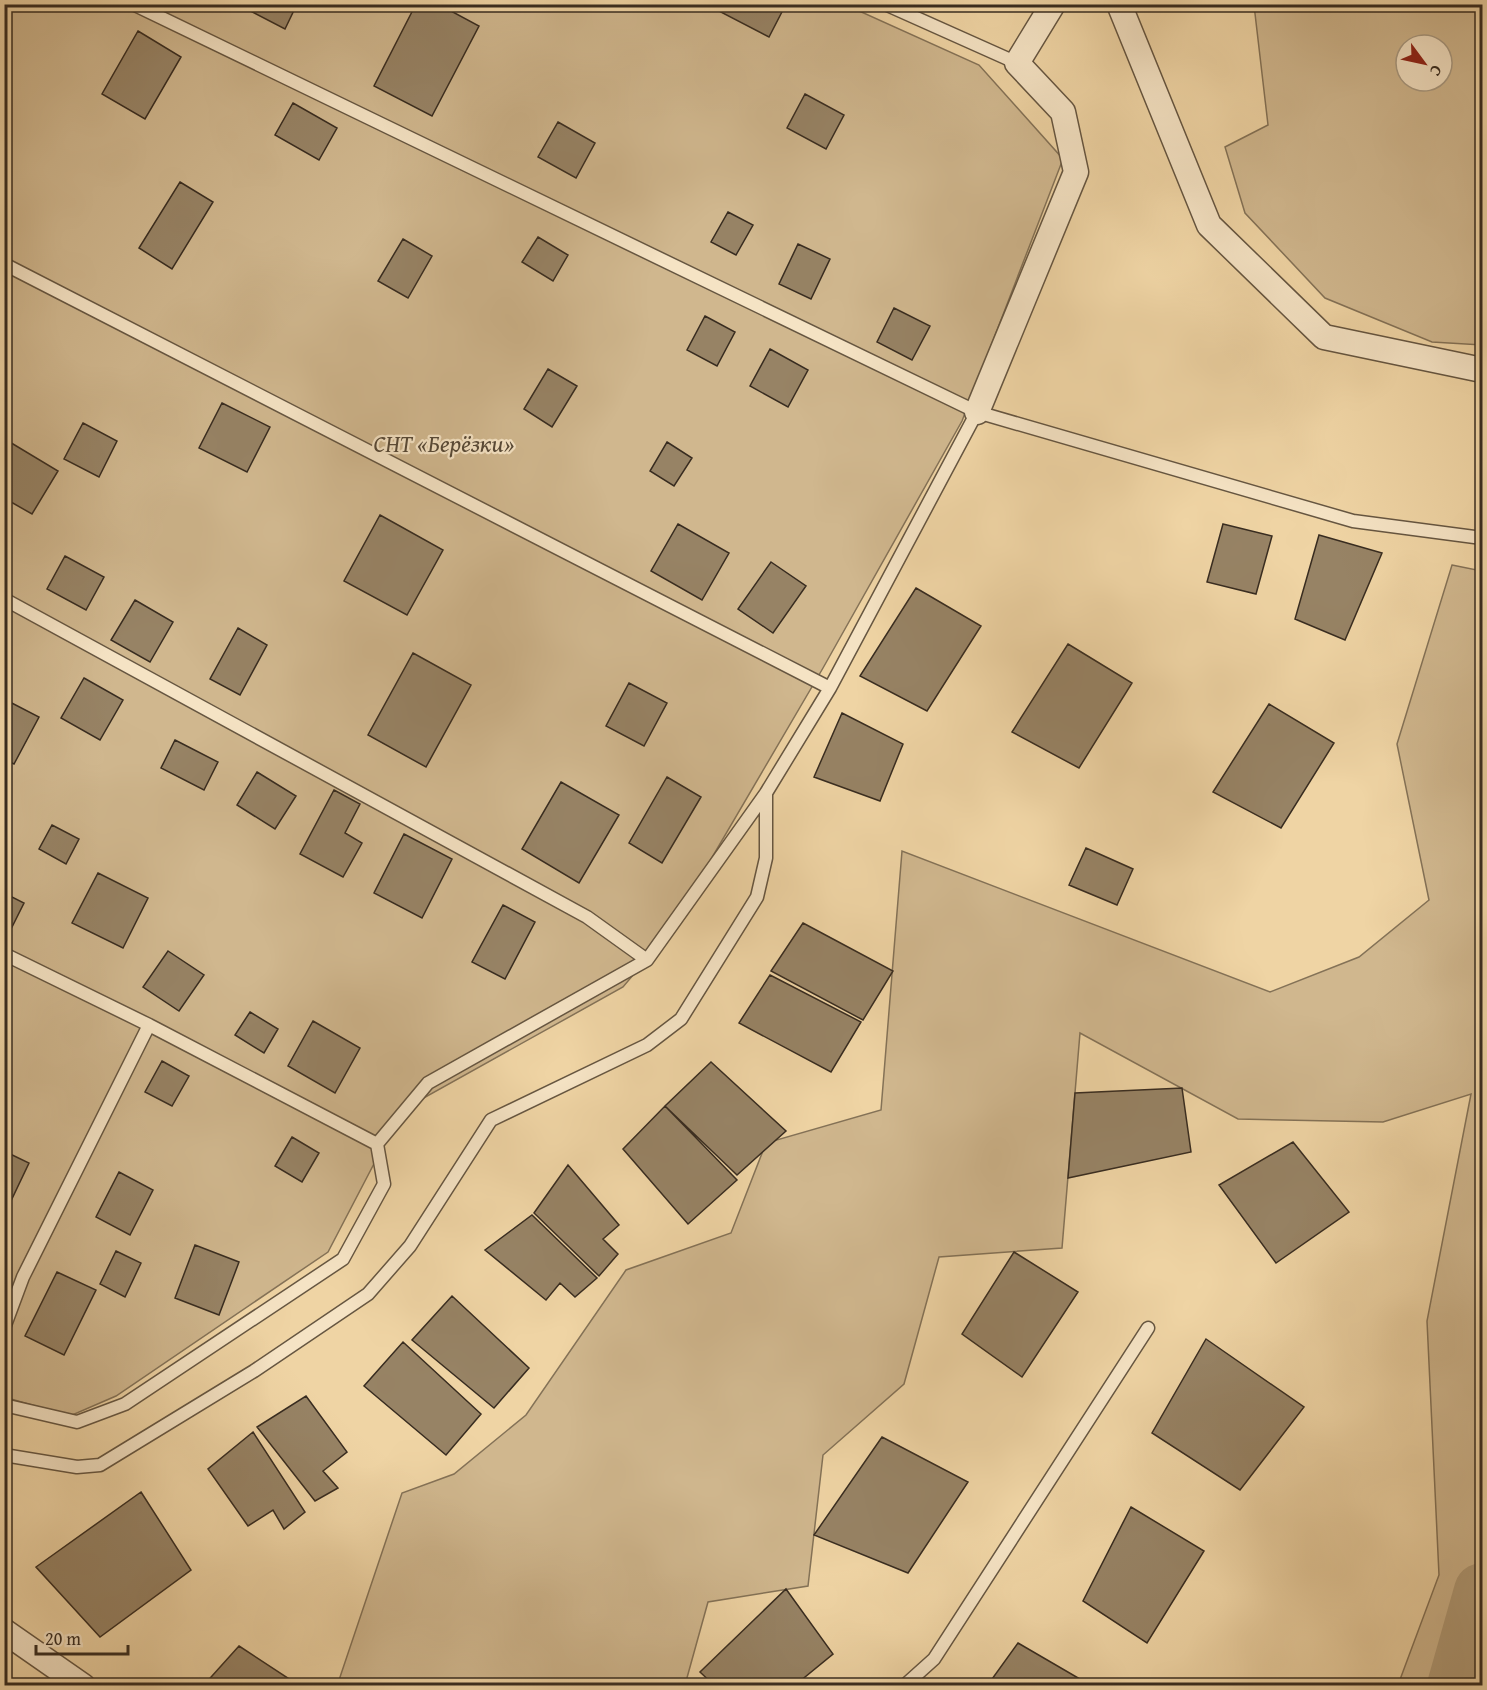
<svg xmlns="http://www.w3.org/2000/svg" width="1487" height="1690" font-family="'Gentium Book Plus',serif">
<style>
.green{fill:#d0b78e;stroke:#847257;stroke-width:1.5;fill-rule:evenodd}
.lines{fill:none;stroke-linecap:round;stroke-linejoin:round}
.river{stroke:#b19b77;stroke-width:56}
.building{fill:#978365;stroke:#382c20;stroke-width:1.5}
.lane-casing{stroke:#665641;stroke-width:15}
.street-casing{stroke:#665641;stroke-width:27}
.lane{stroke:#f5e3c4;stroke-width:12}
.street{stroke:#f5e3c4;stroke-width:24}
.labels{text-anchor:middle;stroke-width:4.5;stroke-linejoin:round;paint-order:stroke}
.park-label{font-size:24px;font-style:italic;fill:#564836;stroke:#f5e3c4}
</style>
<rect width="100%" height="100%" fill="#efd4a4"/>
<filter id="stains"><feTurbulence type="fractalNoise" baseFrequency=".00333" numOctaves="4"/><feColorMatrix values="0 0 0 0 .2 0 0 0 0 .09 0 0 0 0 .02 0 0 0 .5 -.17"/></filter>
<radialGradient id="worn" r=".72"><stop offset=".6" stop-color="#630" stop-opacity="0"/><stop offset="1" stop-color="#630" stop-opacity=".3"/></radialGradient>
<path class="green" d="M4 5H846L979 65 1063 159 962 421 823 668 666 936 623 987 402 1110 328 1252 116 1396 70 1416 4 1397Z
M1254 5H1482V345L1432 342 1325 298 1245 213 1225 147 1268 125ZM1406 45H1442V81H1406Z
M1452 565 1482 571V1685H1398L1439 1575 1427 1321 1471 1094 1383 1122 1238 1119 1080 1033 1062 1248 939 1257 904 1384 823 1455 808 1586 708 1602 685 1685 337 1686 402 1493 454 1474 526 1415 626 1270 731 1233 766 1143 881 1110 902 851 1270 992 1359 957 1429 900 1397 744Z"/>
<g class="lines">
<path class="river" d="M1455 1686 1482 1591"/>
</g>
<path class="building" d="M237 4H297L285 29Z
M416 4H438L479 26 432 116 374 86Z
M715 4H786L769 37 713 8Z
M138 31 181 57 145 119 102 94Z
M805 94 844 115 826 149 787 128Z
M293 103 337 128 319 160 275 135Z
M558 122 595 143 576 178 538 157Z
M180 182 213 202 172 269 139 248Z
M728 212 753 225 736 255 711 242Z
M538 237 568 255 553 281 522 262Z
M403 239 432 256 408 298 378 281Z
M798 244 830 259 811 299 779 284Z
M894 308 930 326 912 360 877 342Z
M705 316 735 332 717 366 687 350Z
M770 349 808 370 788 407 750 386Z
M548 369 577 386 552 427 524 409Z
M222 403 270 427 247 472 199 448Z
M83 423 117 441 99 477 64 459Z
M8 441 58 471 32 514 4 498V446Z
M667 442 692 458 674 486 650 471Z
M380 515 443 550 407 615 344 581Z
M678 524 729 553 702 600 651 571Z
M1223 524 1272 536 1256 594 1207 582Z
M1319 535 1382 553 1345 640 1295 619Z
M65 556 104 577 86 610 47 589Z
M771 562 806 586 773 633 738 609Z
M916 588 981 626 927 711 860 676Z
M135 600 173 622 150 662 111 640Z
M238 628 267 645 240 695 210 679Z
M1068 644 1132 683 1079 768 1012 732Z
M413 653 471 685 426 767 368 735Z
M84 678 123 700 100 740 61 718Z
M629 683 667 703 644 746 606 726Z
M4 699 39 717 14 764 4 759Z
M1269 704 1334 743 1281 828 1213 792Z
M842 713 903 744 880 801 814 777Z
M175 740 218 762 204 790 161 768Z
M257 772 296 796 275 829 237 805Z
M667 777 701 797 662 863 629 843Z
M561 782 619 815 579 883 522 849Z
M334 790 360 804 345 833 362 843 343 877 300 854Z
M52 825 79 839 66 864 39 849Z
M404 834 452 859 422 918 374 893Z
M1086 848 1133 869 1117 905 1069 885Z
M98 873 148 898 123 948 72 923Z
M4 893 24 903 8 935 4 933Z
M503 905 535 922 505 979 472 962Z
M803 923 893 971 863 1020 771 971Z
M168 951 204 975 179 1011 143 987Z
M770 975 861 1022 831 1072 739 1023Z
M250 1012 278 1029 264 1053 235 1035Z
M313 1021 360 1048 335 1093 288 1066Z
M162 1061 189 1076 172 1106 145 1092Z
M711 1062 786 1131 737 1175 665 1106Z
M1182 1088 1191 1152 1068 1178 1075 1093Z
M665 1106 737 1180 688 1224 623 1149Z
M292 1137 319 1153 302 1182 275 1166Z
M1293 1142 1349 1212 1276 1263 1219 1185Z
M4 1151 29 1163 9 1205 4 1203Z
M568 1165 619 1225 603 1239 618 1254 599 1276 534 1213Z
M119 1172 153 1190 130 1235 96 1217Z
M532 1215 597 1278 575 1297 560 1283 546 1300 485 1250Z
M195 1245 239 1262 219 1315 175 1298Z
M116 1251 141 1263 125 1297 100 1284Z
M1014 1252 1078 1292 1022 1377 962 1334Z
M57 1272 96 1290 64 1355 25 1336Z
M452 1296 529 1368 494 1408 412 1340Z
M1206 1339 1304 1407 1240 1490 1152 1433Z
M403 1342 481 1414 446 1455 364 1386Z
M306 1396 347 1452 323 1471 338 1488 315 1501 257 1427Z
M253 1432 305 1512 284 1529 273 1510 248 1526 208 1469Z
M882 1437 968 1482 908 1573 814 1535Z
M141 1492 191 1570 100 1637 36 1567Z
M1131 1507 1204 1551 1147 1643 1083 1601Z
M786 1589 833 1654 794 1686H715L700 1672Z
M1018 1643 1092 1686H987Z
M239 1646 300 1686H203Z"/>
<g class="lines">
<g class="lane-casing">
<path id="lane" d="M133 4 977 412 1353 521 1482 538
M885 4 1017 63
M4 264 830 688
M4 599 587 917 647 960
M4 954 149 1025 377 1144
M4 1328 23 1277 149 1025
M4 1405 77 1422 125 1404 343 1259 384 1184 377 1144 428 1083 647 960 766 793 830 688 977 412
M4 1455 77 1467 100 1465 254 1371 368 1294 410 1246 491 1120 647 1045 681 1019 757 897 766 858V793
M904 1686 934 1659 1148 1328"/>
</g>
<g class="street-casing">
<path id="street" d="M1119 4 1209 225 1324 337 1482 370
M977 412 1076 172 1063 112 1017 63 1053 4
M4 1631 83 1686"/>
</g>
<use href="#lane" class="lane"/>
<use href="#street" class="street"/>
</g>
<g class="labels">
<g class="park-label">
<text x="444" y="452">СНТ «Берёзки»</text>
</g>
</g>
<rect width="1487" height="1690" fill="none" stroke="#efd4a4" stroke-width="24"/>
<rect x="6" y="6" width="1475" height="1678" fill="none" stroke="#382c20" stroke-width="3"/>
<rect x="12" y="12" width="1463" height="1666" fill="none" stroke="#382c20" stroke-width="1.5"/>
<g transform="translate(1424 63) rotate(123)"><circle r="28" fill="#f5e3c4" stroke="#a99a82" stroke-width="1.5"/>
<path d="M0-4.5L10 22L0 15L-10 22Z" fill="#8f2418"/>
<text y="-9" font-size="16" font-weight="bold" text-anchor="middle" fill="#382c20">С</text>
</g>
<path d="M36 1645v9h92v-9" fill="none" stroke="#382c20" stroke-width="3"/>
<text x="45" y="1645" font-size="18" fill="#382c20" stroke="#f5e3c4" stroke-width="4.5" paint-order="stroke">20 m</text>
<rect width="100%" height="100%" filter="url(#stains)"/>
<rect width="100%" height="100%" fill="url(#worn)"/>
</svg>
